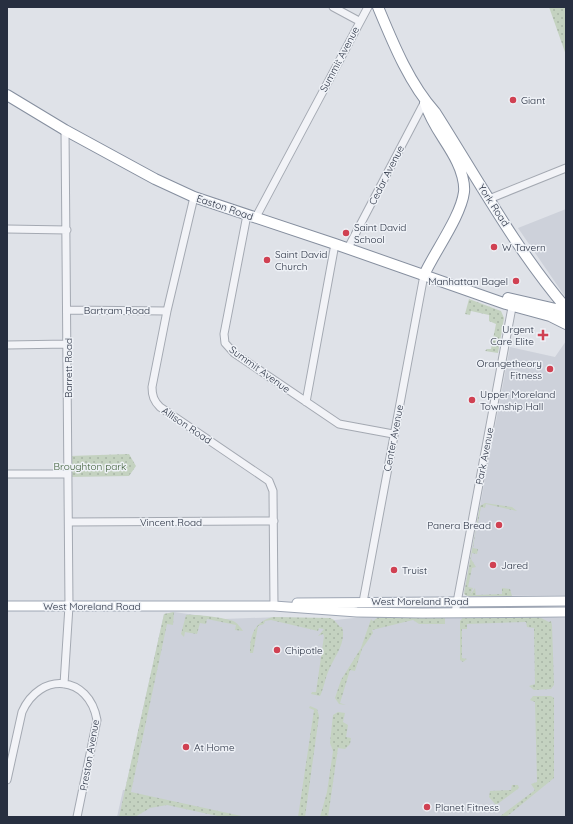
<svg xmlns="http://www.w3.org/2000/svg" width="573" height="824" font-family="Quicksand,sans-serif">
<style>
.built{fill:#cdd1da}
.green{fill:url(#green-dots)}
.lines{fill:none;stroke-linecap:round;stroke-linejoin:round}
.minor-casing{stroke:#a4a9b2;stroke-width:9}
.major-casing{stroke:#9ea6b4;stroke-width:11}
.highway-casing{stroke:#868f9f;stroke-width:12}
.minor{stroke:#f2f3f7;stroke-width:7}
.major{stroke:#fff;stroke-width:9}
.highway{stroke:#fff;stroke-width:10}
.poi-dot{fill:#d04152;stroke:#eef1f6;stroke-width:1.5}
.labels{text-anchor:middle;stroke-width:3;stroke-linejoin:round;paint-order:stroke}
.street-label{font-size:10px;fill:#272f40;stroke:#eef1f6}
.poi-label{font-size:10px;fill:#272f40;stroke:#eef1f6;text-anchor:start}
.park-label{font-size:10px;fill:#3b5c35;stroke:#eef1f6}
</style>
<defs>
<pattern id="green-dots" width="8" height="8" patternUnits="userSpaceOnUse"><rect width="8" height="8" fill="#c4d2c0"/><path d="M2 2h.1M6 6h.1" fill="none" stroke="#a8b5a6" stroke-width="1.8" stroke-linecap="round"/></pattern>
</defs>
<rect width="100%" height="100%" fill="#dfe2e8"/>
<path class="built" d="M566 209V298L518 228Z
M566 341V595L467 596 464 591 510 347 555 357Z
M174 612 223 619 280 617 335 620 382 615 539 614 540 617 566 618V817H117L123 790H125L164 614Z"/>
<path class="green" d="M549 7H566V55Z
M469 299 501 311 504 318 498 353 485 351 487 349H491L496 324 489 321V315L471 311 470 315 465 314Z
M129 454 136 466 129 476 69 477 70 456Z
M485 503 512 507 517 511 486 504 485 508 481 507 477 527 482 528 476 529 473 548 478 549 477 554 472 553 471 559 476 567 472 568 468 587 473 588 470 595 475 588 476 595 502 594V588L510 589 512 596H467L464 594 480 506Z
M174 612 173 625 167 624 131 792 246 817H222L167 805 150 808 135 817H119L164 614Z
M539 614V617L549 622 551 621 552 625 554 685 551 689 534 690 529 686 535 684 534 628 527 627 526 622 467 624V629H462V658L467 659 463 662 460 660V621L465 615Z
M186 615C193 614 229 618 235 622 238 624 241 628 243 631L235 630 236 625 207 619 206 624 200 623 197 634 185 632 184 637 181 634Z
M376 616 442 617 445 618V624H419L413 620 372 630 373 633 362 649 355 671 350 670 340 703 346 705 339 704 335 698 341 680 361 648 371 619 373 621 377 618Z
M273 617 330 618 334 620 340 627H342C347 643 334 657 328 672 325 679 324 688 320 696L311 694 312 692H316L324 636 323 634 318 636 324 629 319 628 318 631 271 620 265 621 264 624 258 626 253 653H250C250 635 254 622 273 617Z
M533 696H551L554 698V778L506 817H499L535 790 531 784 537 782 535 702 530 700Z
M310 706 317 709 319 716 305 817H298L314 710 309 708Z
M338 712 345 713 343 722 348 725 346 737 351 738 350 744 345 749 338 748 328 817H320L327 792 333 751 330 743 333 715Z
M512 785H518L519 788 496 805 489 797 490 791 511 790Z"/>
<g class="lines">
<g class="minor-casing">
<path id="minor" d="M333 7 359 21
M194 197 167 311 152 387C152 396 154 401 160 407L269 481 273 491 274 606
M489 199 566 168
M247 215 224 334 225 343 234 353 339 424 393 434
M256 217 368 7
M7 229 67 230
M348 248 425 101
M68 310 167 311
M7 345 68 344
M306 402 335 244
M7 474H68
M69 522 274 521
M363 602 424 275
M455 613 513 302
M64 684 69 606 65 130
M7 780 22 712C40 671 89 675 97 720L77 817"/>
</g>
<g class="major-casing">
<path id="major" d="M297 603 566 601
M7 606H274L357 612 422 613 566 612"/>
</g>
<g class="highway-casing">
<path id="highway" d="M378 7C393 43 409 83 435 112 477 178 515 248 566 308
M7 95 65 130 155 179 194 197 335 244 506 304 550 316 566 324
M424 275C435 251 461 216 464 192 465 183 461 170 457 162 447 141 432 126 425 103
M508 298 556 309 566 314"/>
</g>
<use href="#minor" class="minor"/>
<use href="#major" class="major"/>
<use href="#highway" class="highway"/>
</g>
<g class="poi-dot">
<circle cx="513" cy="100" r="4"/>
<circle cx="346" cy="233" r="4"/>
<circle cx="494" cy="247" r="4"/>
<circle cx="267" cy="260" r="4"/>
<circle cx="516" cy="281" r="4"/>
<path d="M541 329h4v4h4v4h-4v4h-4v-4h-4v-4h4z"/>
<circle cx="550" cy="369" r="4"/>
<circle cx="472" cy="400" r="4"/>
<circle cx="499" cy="525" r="4"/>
<circle cx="493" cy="565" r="4"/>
<circle cx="394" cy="570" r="4"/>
<circle cx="277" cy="650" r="4"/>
<circle cx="186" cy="747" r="4"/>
<circle cx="427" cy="807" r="4"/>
</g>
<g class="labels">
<g class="street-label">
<text transform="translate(339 59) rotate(-62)" y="4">Summit Avenue</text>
<text transform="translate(386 175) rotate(-63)" y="4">Cedar Avenue</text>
<text transform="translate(494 205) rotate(57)" y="4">York Road</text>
<text transform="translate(225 207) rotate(19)" y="4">Easton Road</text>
<text x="117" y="314">Bartram Road</text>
<text transform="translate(68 368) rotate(-90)" y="4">Barrett Road</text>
<text transform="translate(260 369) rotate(36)" y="4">Summit Avenue</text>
<text transform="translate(187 425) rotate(34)" y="4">Allison Road</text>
<text transform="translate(393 438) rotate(-79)" y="4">Center Avenue</text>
<text transform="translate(484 456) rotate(-79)" y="4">Park Avenue</text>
<text x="171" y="526">Vincent Road</text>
<text x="420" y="605">West Moreland Road</text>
<text x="92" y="610">West Moreland Road</text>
<text transform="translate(89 755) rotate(-80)" y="4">Preston Avenue</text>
</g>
<g class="poi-label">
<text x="521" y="104">Giant</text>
<text x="354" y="231">Saint David<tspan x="354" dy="12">School</tspan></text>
<text x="502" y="251">W Tavern</text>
<text x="275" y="258">Saint David<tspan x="275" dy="12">Church</tspan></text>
<text x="508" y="285" text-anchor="end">Manhattan Bagel</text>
<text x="534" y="333" text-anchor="end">Urgent<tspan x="534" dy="12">Care Elite</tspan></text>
<text x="542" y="367" text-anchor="end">Orangetheory<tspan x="542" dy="12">Fitness</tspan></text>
<text x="480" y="398">Upper Moreland<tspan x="480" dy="12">Township Hall</tspan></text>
<text x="491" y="529" text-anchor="end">Panera Bread</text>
<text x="501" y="569">Jared</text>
<text x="402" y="574">Truist</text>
<text x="285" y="654">Chipotle</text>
<text x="194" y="751">At Home</text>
<text x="435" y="811">Planet Fitness</text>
</g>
<g class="park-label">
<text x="90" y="470">Broughton park</text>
</g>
</g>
<rect width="573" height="824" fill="none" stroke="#272f40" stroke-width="16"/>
</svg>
